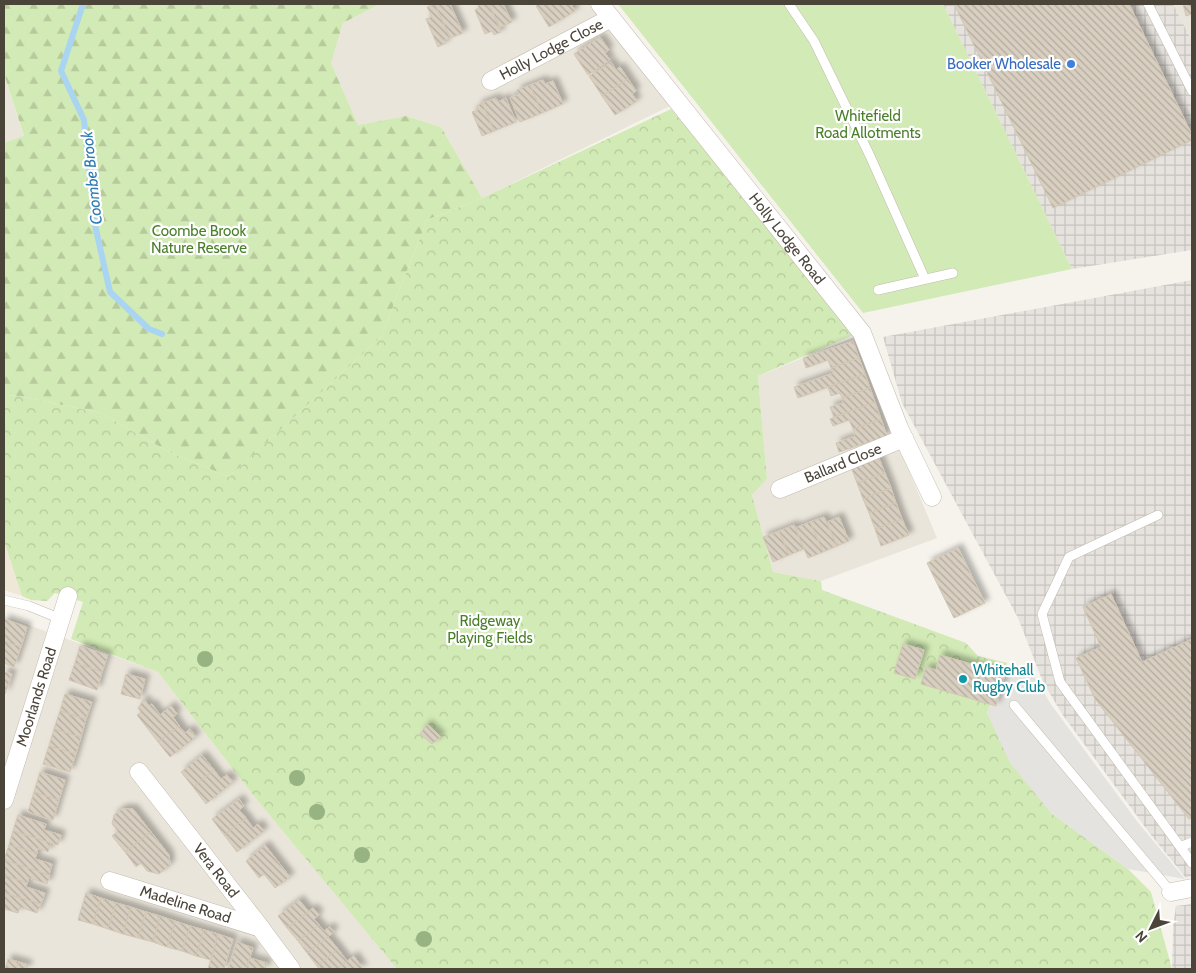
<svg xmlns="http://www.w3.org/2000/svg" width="1196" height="973" font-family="Cabin,sans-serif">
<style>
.residential{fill:#eae5da}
.industrial{fill:url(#industrial-grid)}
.education{fill:#efe8d6}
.green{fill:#d2eab5}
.forest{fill:url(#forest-firs)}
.park{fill:url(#park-crowns)}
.parking{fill:#e5e3e0}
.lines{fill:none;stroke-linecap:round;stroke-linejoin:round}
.stream{stroke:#a9d4f2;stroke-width:6}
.building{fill:url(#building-back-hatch);stroke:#d3c7b4;filter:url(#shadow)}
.service-casing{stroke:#c2bbae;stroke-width:10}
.minor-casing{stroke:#c2bbae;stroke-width:19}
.service{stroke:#fff;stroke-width:9}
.minor{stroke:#fff;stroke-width:18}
.tree{fill:#97b381}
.shop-dot{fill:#3f7fe0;stroke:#fff;stroke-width:2}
.culture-dot{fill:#0f9aa8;stroke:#fff;stroke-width:2}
.labels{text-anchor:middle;stroke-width:4.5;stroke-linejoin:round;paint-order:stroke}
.street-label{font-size:15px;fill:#4b4439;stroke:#fff}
.shop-label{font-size:15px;fill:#366cbe;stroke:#fff;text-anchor:end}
.park-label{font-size:15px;fill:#4a7f2a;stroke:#fff}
.culture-label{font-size:15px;fill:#0d838f;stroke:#fff;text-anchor:start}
.water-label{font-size:16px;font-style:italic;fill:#2e7ab2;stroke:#fff}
</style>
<defs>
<pattern id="industrial-grid" width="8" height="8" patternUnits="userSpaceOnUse" patternTransform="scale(1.25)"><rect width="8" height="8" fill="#e6e2dd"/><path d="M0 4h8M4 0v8" fill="none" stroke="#c7c3be"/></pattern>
<pattern id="forest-firs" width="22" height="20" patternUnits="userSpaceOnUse" patternTransform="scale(1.25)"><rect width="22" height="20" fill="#d2eab5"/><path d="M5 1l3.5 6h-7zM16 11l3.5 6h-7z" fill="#b6ca9c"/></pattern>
<pattern id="park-crowns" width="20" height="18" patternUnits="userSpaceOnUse" patternTransform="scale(1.25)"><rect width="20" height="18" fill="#d2eab5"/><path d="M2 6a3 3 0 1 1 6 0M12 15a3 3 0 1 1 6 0" fill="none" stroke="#b6ca9c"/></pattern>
<pattern id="building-back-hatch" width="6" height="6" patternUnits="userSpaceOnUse" patternTransform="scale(1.25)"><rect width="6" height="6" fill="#d8cfc1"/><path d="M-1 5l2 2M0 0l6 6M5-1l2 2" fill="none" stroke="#b1aa9e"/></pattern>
<filter id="shadow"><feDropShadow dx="4.5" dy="-4.5" stdDeviation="2.5" flood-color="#0004"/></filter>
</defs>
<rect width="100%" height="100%" fill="#f6f3ec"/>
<path class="residential" d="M380 4H589L670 106 482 198 441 127 406 116 358 125 331 63 343 23Z
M1173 4H1192V41Z
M4 74 24 137 4 143Z
M859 335 897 442 937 538 821 581 773 572 752 495 767 479 758 376Z
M4 616 158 672 257 800 397 969H4Z"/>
<path class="industrial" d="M943 4H1173L1192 41V250L1072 269Z
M1192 280V876L1186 878 1151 835 1062 714 1043 682 1018 618 902 403 883 337Z
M1192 904V969H1172L1173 927 1176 906Z"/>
<path class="education" d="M4 541 22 596 4 590Z"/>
<path class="green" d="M618 4H943L1072 269 863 313Z"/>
<path class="forest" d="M4 4H380L343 23 331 63 358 125 406 116 441 127 482 198 427 220 381 337 229 477 167 451 101 413 18 396 4 395V143L24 136 4 74Z"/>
<path class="park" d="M671 109 858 333 758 376 767 479 752 495 773 572 821 581 822 590 966 643 978 656 1007 663 987 713 1051 813 1128 869 1151 892 1172 969H397L257 800 158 672 71 639 83 602 55 593 47 601 31 600 22 596 4 541V395L18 396 101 413 167 451 229 477 381 337 427 220 482 198Z"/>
<path class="parking" d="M1007 667 1030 669 1050 703 1136 820 1185 879 1128 869 1051 813 1010 763 987 713Z"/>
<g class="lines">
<path class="stream" d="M83 4 61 71 84 120 95 225 110 292 149 329 162 334"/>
</g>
<path class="building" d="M435 4H450L463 33 450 38Z
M435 4 450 38 444 40 446 43 438 47 426 19 432 17 427 7Z
M478 4H489L501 32 494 35 492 31 485 34 475 10 479 8Z
M489 4H503L512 22 500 27Z
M539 4H571L575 11 549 27 536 6Z
M954 4H1129L1192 135V140L1053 208Z
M1183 4H1192V14L1186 16Z
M600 37 609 50 605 53 610 60 588 75 574 54Z
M611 62 616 70 620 67 628 79 602 96 589 76Z
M628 79 636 91 632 94 637 101 615 115 602 96Z
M543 80 545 84 553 81 563 104 542 113 530 85Z
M530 85 542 113 520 122 510 98 519 94 517 90Z
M496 98 498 102 506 98 516 122 494 131 482 103Z
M482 103 494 131 482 136 472 112 478 110 477 106Z
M853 341 859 358 831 368 828 360 806 368 803 358Z
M859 358 865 374 798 398 794 387 833 373 831 368Z
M865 374 870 388 842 398 840 393 831 396 828 387Z
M870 388 875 402 834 417 830 407 843 403 842 398Z
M875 402 881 419 853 429 849 420 833 426 830 419Z
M881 419 887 436 839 452 836 443 855 436 853 429Z
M878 456 885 473 857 483 851 467Z
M885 473 891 488 863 499 857 483Z
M891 488 896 503 869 513 863 499Z
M896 503 902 519 875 529 869 513Z
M824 517 837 546 823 552 810 522Z
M839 517 849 541 837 546 827 522Z
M902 519 909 535 881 546 875 529Z
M810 522 823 552 808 558 795 528Z
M794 525 804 549 789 555 779 531Z
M779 531 789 555 773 562 763 537Z
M958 548 985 603 954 618 927 563Z
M1111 594 1142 662 1192 639V818L1189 819 1095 699 1076 658 1101 647 1083 607Z
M4 619 27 627 21 647 4 641Z
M4 641 21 647 14 667 4 663Z
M903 644 924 650 915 679 894 673Z
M80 646 108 655 102 672 75 663Z
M940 655 1005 674 996 706 921 684 926 667 936 670Z
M75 663 102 672 97 690 69 680Z
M4 672 12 674 5 694 4 693Z
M126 674 145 679 140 699 121 694Z
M65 694 92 702 86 719 60 711Z
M144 699 149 706 152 704 160 715 171 706 177 714 173 717 179 726 158 742 137 715 141 712 138 708Z
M60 711 86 719 81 737 54 729Z
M427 724 441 737 432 744 420 734Z
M179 726 185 733 190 729 196 737 170 757 158 742Z
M54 729 81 737 76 754 49 746Z
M49 746 76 754 70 772 43 764Z
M202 755 214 770 193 787 181 772Z
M214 770 221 779 227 775 233 782 206 804 193 787Z
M40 772 65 780 59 800 34 792Z
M34 792 59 800 53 820 28 812Z
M239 799 244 806 239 810 246 818 224 835 212 819Z
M122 809H133L151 832 125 852 112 836 118 831 112 824 114 815Z
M18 815 46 824 44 830 61 835 58 845 13 831Z
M246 818 253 828 258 824 264 831 237 852 224 835Z
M13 831 51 843 48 852 38 848 37 853 9 845Z
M151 832 169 855 170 865 159 874 147 871 141 863 136 867 125 852Z
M9 845 37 853 35 859 52 864 49 875 4 860Z
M265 845 290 877 275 888 264 874 259 878 246 861Z
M4 860 50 875 47 884 29 878 27 883 4 875Z
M4 875 27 883 26 887 45 893 41 904 4 893Z
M4 893 41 904 37 913 20 907 18 913 4 909Z
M86 893 101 898 93 924 78 920Z
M101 898 116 903 108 929 93 924Z
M299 900 309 912 287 928 278 916Z
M116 903 131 907 123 934 108 929Z
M131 907 146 912 138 938 123 934Z
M313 908 319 915 314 919 319 925 298 941 287 928Z
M146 912 160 916 153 942 138 938Z
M160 916 175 921 167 947 153 942Z
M175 921 190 926 182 951 167 947Z
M319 925 324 931 330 927 334 932 307 953 298 941Z
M190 926 204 930 196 956 182 951Z
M204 930 218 934 211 960 196 956Z
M218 934 233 939 224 969H208Z
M328 937 338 949 317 966 307 953Z
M237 942 253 948 246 969H228Z
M338 949 347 961 337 969H319L317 966Z
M354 956 363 969H337L347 961Z
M250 958 267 963 265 969H246Z
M8 959 19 962 16 969H5Z
M19 962 28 965 27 969H16Z"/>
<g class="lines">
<g class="service-casing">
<path id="service" d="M789 4 814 41 870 156 925 279
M1148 4 1192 91
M878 290 953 273
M1158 515 1069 557 1042 614 1060 682 1192 863
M4 600 29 606 61 619
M1014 705 1171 892
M1180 847 1192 842"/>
</g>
<g class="minor-casing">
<g id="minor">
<path id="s1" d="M600 4 862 333 899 428 932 497"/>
<path id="s2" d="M491 81 611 18"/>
<path id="s3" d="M780 489 904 438"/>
<path id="s4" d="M139 772 253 918 291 969"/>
<path id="s5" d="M4 800 68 596"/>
<path id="s6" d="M110 881 261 928"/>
<path d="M1171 892 1192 888"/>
</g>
</g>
<use href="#service" class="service"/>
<use href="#minor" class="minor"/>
</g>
<g class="tree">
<circle cx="205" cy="659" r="8"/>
<circle cx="297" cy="778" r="8"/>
<circle cx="317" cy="812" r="8"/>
<circle cx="362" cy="855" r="8"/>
<circle cx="424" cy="939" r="8"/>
</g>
<circle class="shop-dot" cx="1071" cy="64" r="5"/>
<circle class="culture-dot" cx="963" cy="679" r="5"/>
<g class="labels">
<g class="street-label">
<text dy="5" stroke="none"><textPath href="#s2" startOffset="68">Holly Lodge Close</textPath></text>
<text dy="5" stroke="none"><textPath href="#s1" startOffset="300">Holly Lodge Road</textPath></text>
<text dy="5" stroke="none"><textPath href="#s3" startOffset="68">Ballard Close</textPath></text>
<text dy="5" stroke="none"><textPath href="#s5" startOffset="108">Moorlands Road</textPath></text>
<text dy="5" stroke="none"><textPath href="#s4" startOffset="125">Vera Road</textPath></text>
<text dy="5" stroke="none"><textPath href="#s6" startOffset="79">Madeline Road</textPath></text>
</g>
<g class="shop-label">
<text x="1061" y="69">Booker Wholesale</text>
</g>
<g class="park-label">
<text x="868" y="121">Whitefield<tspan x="868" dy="17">Road Allotments</tspan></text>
<text x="199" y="236">Coombe Brook<tspan x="199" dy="17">Nature Reserve</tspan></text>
<text x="490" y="626">Ridgeway<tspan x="490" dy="17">Playing Fields</tspan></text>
</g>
<g class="culture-label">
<text x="973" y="675">Whitehall<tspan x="973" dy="17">Rugby Club</tspan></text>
</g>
<g class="water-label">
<text transform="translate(91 178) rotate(-96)" y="6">Coombe Brook</text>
</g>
</g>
<rect width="1196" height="973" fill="none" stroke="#4b4439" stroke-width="10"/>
<g transform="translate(1151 928) rotate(228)" stroke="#ffffff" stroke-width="4" paint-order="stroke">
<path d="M0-4L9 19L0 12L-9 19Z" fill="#4b4439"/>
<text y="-8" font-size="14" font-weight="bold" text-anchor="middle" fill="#4b4439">N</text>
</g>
</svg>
